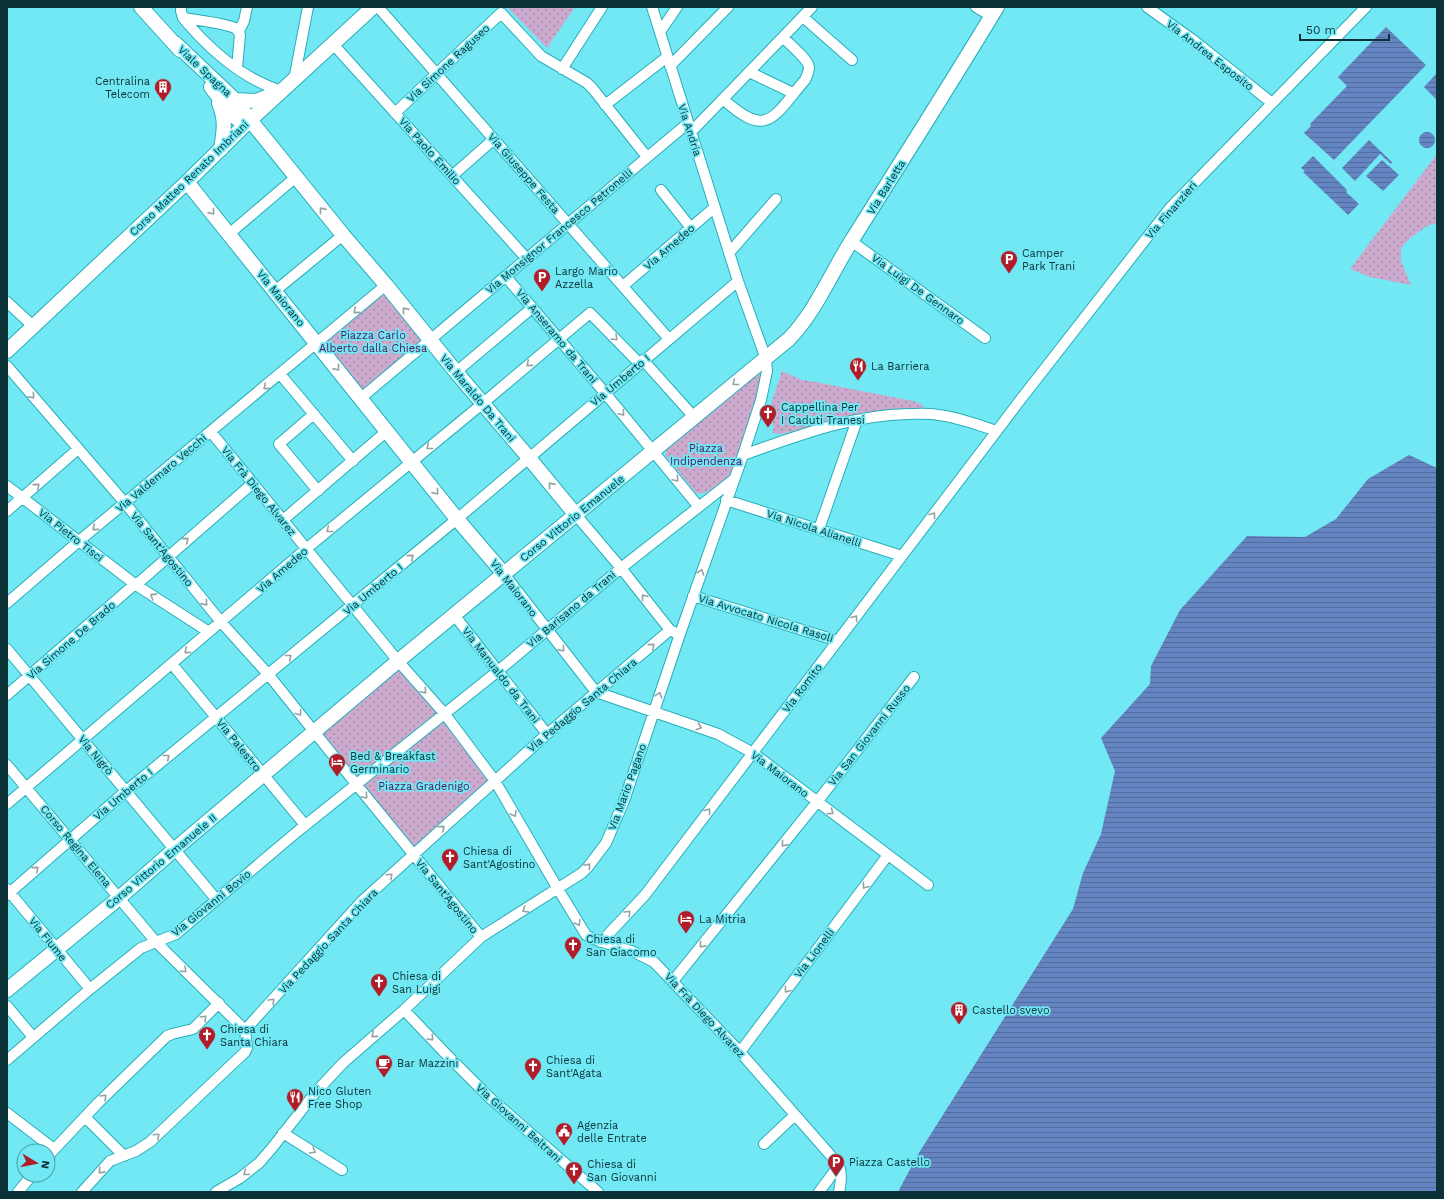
<svg xmlns="http://www.w3.org/2000/svg" width="1444" height="1199" font-family="'Work Sans',sans-serif">
<style>
.grass{fill:url(#grass-dots)}
.water{fill:url(#water-rules)}
.lines{fill:none;stroke-linecap:round;stroke-linejoin:round}
.street-casing{stroke:#29aeb9;stroke-width:12}
.secondary-casing{stroke:#29aeb9;stroke-width:16}
.street{stroke:#fff;stroke-width:10}
.secondary{stroke:#fff;stroke-width:14}
.oneway{stroke:#91a3a5}
.labels{text-anchor:middle;stroke-width:3.5;stroke-linejoin:round;paint-order:stroke}
.street-label{font-size:11px;fill:#0a3236;stroke:#71e8f4}
.poi-label{font-size:11px;fill:#0a3236;stroke:#71e8f4;text-anchor:start}
.park-label{font-size:11px;fill:#56155d;stroke:#71e8f4}
</style>
<defs>
<pattern id="grass-dots" width="8" height="8" patternUnits="userSpaceOnUse"><rect width="8" height="8" fill="#cbaace"/><path d="M2 2h.1M6 6h.1" fill="none" stroke="#a38ba8" stroke-width="1.8" stroke-linecap="round"/></pattern>
<pattern id="water-rules" width="6" height="5" patternUnits="userSpaceOnUse"><rect width="6" height="5" fill="#6584c2"/><path d="M0 2.5h6" fill="none" stroke="#516d9e"/></pattern>
</defs>
<rect width="100%" height="100%" fill="#71e8f4"/>
<path class="grass" d="M507 7H575L547 48Z
M1437 154V223L1427 226 1409 239 1401 248V261L1411 285 1370 277 1350 269Z
M385 290 426 339 361 393 321 344Z
M782 371 804 381 805 380 913 401 923 405V410L867 412 782 434 772 433 774 425 765 422Z
M758 374 761 377V382L734 468C729 478 707 497 696 493L666 456V451L669 445 753 375Z
M398 667 438 713 357 779 320 734Z
M442 720 489 780 413 847 362 785Z"/>
<path class="water" d="M1386 27 1426 65 1334 160 1304 133 1311 126 1310 124 1347 86 1338 77Z
M1437 73V100L1424 87Z
M1419 140a8 8 0 1 1 16 0a8 8 0 1 1-16 0Z
M1369 140 1392 162 1391 164 1380 154 1355 181 1342 168Z
M1313 156 1347 190 1346 192 1359 204 1348 215 1303 172 1305 171 1301 168Z
M1382 160 1399 175 1383 191 1366 176Z
M1409 455 1437 468V1192H898L917 1156 1073 909 1083 873 1101 834 1115 771 1101 738 1150 684 1151 666 1180 610 1247 536 1305 537 1336 519 1368 479Z"/>
<g class="lines">
<g class="street-casing">
<path id="street" d="M181 7V11L183 18C209 49 242 79 282 91
M378 7 669 339
M976 7 991 16
M1147 7 1193 40 1272 103
M803 17 852 60
M183 18C197 20 223 23 235 28 238 30 239 32 240 35L237 68
M239 31 244 21 247 7
M660 32 677 7
M333 44 527 259
M670 66 728 7
M562 69 602 7
M749 72 793 93
M294 80 308 7
M723 99C768 140 773 117 805 80 807 76 809 72 809 67 808 59 789 44 783 37
M605 105 667 57
M395 113 501 13 541 56 587 83 593 89 647 157
M691 132 812 7
M452 176 494 139
M661 190 691 228
M229 234 296 177
M851 241 985 338
M729 253 776 199
M506 277 605 393 699 507
M623 286 715 207
M275 291 343 235
M7 302 33 326
M643 360 694 417
M7 366 125 503 221 622 268 674 356 784 481 937
M456 372 532 308
M280 374 353 461
M361 398 688 123
M314 414 279 444 318 491
M211 432 398 661 444 713 495 781 558 889 586 935 593 939 634 952 654 962 740 1052 839 1165C842 1175 841 1182 839 1192
M743 455C797 436 851 415 908 414 918 414 928 413 938 415 958 417 978 425 997 431
M7 486 136 585 209 632
M726 500 902 556
M7 511 78 449
M576 515 621 568 670 630 676 633
M283 520 387 431
M819 529 857 420
M504 574 596 692 718 734 753 753 928 885
M136 585 253 483
M693 596 838 641
M7 603 79 541 386 285
M455 616 547 734
M7 649 216 899
M172 664 305 825
M7 695 135 584
M7 765 156 942 245 1030
M7 804 306 549 482 404 590 313 639 363
M7 889 90 989
M7 895 126 791 457 519 738 281
M601 942 645 895 1021 399 1170 208 1366 7
M673 981 817 802 914 677
M7 1006 33 1037
M404 1010 447 1055 490 1098 598 1192
M245 1030 361 902 547 734 670 630
M740 1052 888 855
M7 1060 90 989 141 948 176 934 298 831 498 671 621 568 733 480
M7 1113 54 1149
M85 1117 124 1156
M283 1133 342 1170
M764 1144 795 1115
M48 1156 98 1103 167 1036 172 1034 193 1029 219 1003
M18 1192 32 1175
M82 1192 110 1161 136 1151 150 1142 245 1052 247 1048 245 1030
M216 1192 240 1178 259 1163 272 1148 315 1093 343 1063 404 1010 481 937 582 873 588 867 606 843 624 801 680 634 743 455 761 400 767 371 766 359 738 281 652 7
M819 1192 839 1165"/>
</g>
<g class="secondary-casing">
<path id="secondary" d="M141 7 180 50
M175 43 235 100 250 120 343 235 386 285 456 372 529 458 576 515
M211 87 233 116 239 120H250
M235 100 256 101 274 94
M219 103C226 120 224 131 221 149
M187 182 457 519 504 574
M7 351 187 182 250 120 373 7
M7 990 119 898 175 849 398 661 789 339C816 311 831 273 852 240 901 162 950 85 997 7"/>
</g>
<use href="#street" class="street"/>
<use href="#secondary" class="secondary"/>
</g>
<defs><path id="oneway-chevron" d="M-2-3.5L2.5 0L-2 3.5" fill="none" stroke-width="1.6" stroke-linecap="round" stroke-linejoin="round"/></defs>
<g class="oneway">
<use href="#oneway-chevron" transform="translate(322 210) rotate(-129)"/>
<use href="#oneway-chevron" transform="translate(212 212) rotate(51)"/>
<use href="#oneway-chevron" transform="translate(405 310) rotate(-129)"/>
<use href="#oneway-chevron" transform="translate(356 311) rotate(140)"/>
<use href="#oneway-chevron" transform="translate(615 338) rotate(45)"/>
<use href="#oneway-chevron" transform="translate(529 364) rotate(140)"/>
<use href="#oneway-chevron" transform="translate(337 368) rotate(51)"/>
<use href="#oneway-chevron" transform="translate(735 383) rotate(141)"/>
<use href="#oneway-chevron" transform="translate(266 387) rotate(140)"/>
<use href="#oneway-chevron" transform="translate(32 396) rotate(49)"/>
<use href="#oneway-chevron" transform="translate(622 413) rotate(50)"/>
<use href="#oneway-chevron" transform="translate(429 447) rotate(141)"/>
<use href="#oneway-chevron" transform="translate(676 479) rotate(50)"/>
<use href="#oneway-chevron" transform="translate(551 485) rotate(-129)"/>
<use href="#oneway-chevron" transform="translate(37 486) rotate(-41)"/>
<use href="#oneway-chevron" transform="translate(436 492) rotate(51)"/>
<use href="#oneway-chevron" transform="translate(933 515) rotate(-53)"/>
<use href="#oneway-chevron" transform="translate(95 528) rotate(140)"/>
<use href="#oneway-chevron" transform="translate(329 530) rotate(141)"/>
<use href="#oneway-chevron" transform="translate(186 540) rotate(-41)"/>
<use href="#oneway-chevron" transform="translate(411 557) rotate(-40)"/>
<use href="#oneway-chevron" transform="translate(701 572) rotate(-71)"/>
<use href="#oneway-chevron" transform="translate(153 596) rotate(-147)"/>
<use href="#oneway-chevron" transform="translate(644 597) rotate(-128)"/>
<use href="#oneway-chevron" transform="translate(205 603) rotate(51)"/>
<use href="#oneway-chevron" transform="translate(855 618) rotate(-54)"/>
<use href="#oneway-chevron" transform="translate(652 646) rotate(-40)"/>
<use href="#oneway-chevron" transform="translate(562 649) rotate(51)"/>
<use href="#oneway-chevron" transform="translate(187 651) rotate(140)"/>
<use href="#oneway-chevron" transform="translate(289 657) rotate(-39)"/>
<use href="#oneway-chevron" transform="translate(424 691) rotate(49)"/>
<use href="#oneway-chevron" transform="translate(659 695) rotate(-72)"/>
<use href="#oneway-chevron" transform="translate(299 713) rotate(52)"/>
<use href="#oneway-chevron" transform="translate(699 727) rotate(18)"/>
<use href="#oneway-chevron" transform="translate(167 757) rotate(-39)"/>
<use href="#oneway-chevron" transform="translate(365 796) rotate(50)"/>
<use href="#oneway-chevron" transform="translate(708 811) rotate(-53)"/>
<use href="#oneway-chevron" transform="translate(831 812) rotate(36)"/>
<use href="#oneway-chevron" transform="translate(514 814) rotate(60)"/>
<use href="#oneway-chevron" transform="translate(442 828) rotate(-42)"/>
<use href="#oneway-chevron" transform="translate(784 844) rotate(129)"/>
<use href="#oneway-chevron" transform="translate(588 866) rotate(-49)"/>
<use href="#oneway-chevron" transform="translate(36 869) rotate(-41)"/>
<use href="#oneway-chevron" transform="translate(390 876) rotate(-43)"/>
<use href="#oneway-chevron" transform="translate(865 886) rotate(127)"/>
<use href="#oneway-chevron" transform="translate(525 910) rotate(148)"/>
<use href="#oneway-chevron" transform="translate(628 913) rotate(-47)"/>
<use href="#oneway-chevron" transform="translate(578 923) rotate(59)"/>
<use href="#oneway-chevron" transform="translate(702 945) rotate(129)"/>
<use href="#oneway-chevron" transform="translate(184 970) rotate(44)"/>
<use href="#oneway-chevron" transform="translate(787 990) rotate(127)"/>
<use href="#oneway-chevron" transform="translate(272 1001) rotate(-47)"/>
<use href="#oneway-chevron" transform="translate(204 1018) rotate(-45)"/>
<use href="#oneway-chevron" transform="translate(374 1035) rotate(139)"/>
<use href="#oneway-chevron" transform="translate(431 1038) rotate(47)"/>
<use href="#oneway-chevron" transform="translate(104 1097) rotate(-44)"/>
<use href="#oneway-chevron" transform="translate(157 1136) rotate(-43)"/>
<use href="#oneway-chevron" transform="translate(313 1151) rotate(31)"/>
<use href="#oneway-chevron" transform="translate(101 1171) rotate(132)"/>
<use href="#oneway-chevron" transform="translate(246 1173) rotate(142)"/>
</g>
<defs>
<g id="building-pin" transform="scale(0.9)"><path d="M0 17L-7.5 6A9.5 9.5 0 1 1 7.5 6Z" fill="#b01d28" stroke="#71e8f4"/><path d="M-4-6H4V6H1V3H-1V6H-4ZM-2.5-4.3h1.7v1.8h-1.7ZM.8-4.3h1.7v1.8H.8ZM-2.5-1h1.7V.8h-1.7ZM.8-1h1.7V.8H.8Z" fill="#fff"/></g>
<g id="parking-pin" transform="scale(0.9)"><path d="M0 17L-7.5 6A9.5 9.5 0 1 1 7.5 6Z" fill="#b01d28" stroke="#71e8f4"/><path d="M-3.5-5.5H1a3.5 3.5 0 0 1 0 7H-1V5.5H-3.5ZM-1-3.4V-.6H.8a1.4 1.4 0 0 0 0-2.8Z" fill="#fff"/></g>
<g id="restaurant-pin" transform="scale(0.9)"><path d="M0 17L-7.5 6A9.5 9.5 0 1 1 7.5 6Z" fill="#b01d28" stroke="#71e8f4"/><path d="M-5-6h1v4h1v-4h1v4h1v-4h1v5L-1.5 .5V6h-2V.5L-5-1ZM5-6V6H3V1.5H1.5Q1.5-4 5-6Z" fill="#fff"/></g>
<g id="church-pin" transform="scale(0.9)"><path d="M0 17L-7.5 6A9.5 9.5 0 1 1 7.5 6Z" fill="#b01d28" stroke="#71e8f4"/><path d="M-1.2-6h2.4v3.5h3.3v2.4h-3.3V6h-2.4V-.1h-3.3v-2.4h3.3Z" fill="#fff"/></g>
<g id="hotel-pin" transform="scale(0.9)"><path d="M0 17L-7.5 6A9.5 9.5 0 1 1 7.5 6Z" fill="#b01d28" stroke="#71e8f4"/><path d="M-6-4.5h1.5V1H6V5H4.5V3h-9V5H-6ZM-4 0a1.8 1.8 0 1 1 3.6 0ZM.5 0V-2.5h3Q6-2.5 6 0Z" fill="#fff"/></g>
<g id="cafe-pin" transform="scale(0.9)"><path d="M0 17L-7.5 6A9.5 9.5 0 1 1 7.5 6Z" fill="#b01d28" stroke="#71e8f4"/><path d="M-5.5-4.5H6V0H3Q3 3.5 0 3.5H-2.5Q-5.5 3.5-5.5 0ZM3-3.2v2h1.7v-2ZM-6 4.5H4V6H-6Z" fill="#fff"/></g>
<g id="civic-pin" transform="scale(0.9)"><path d="M0 17L-7.5 6A9.5 9.5 0 1 1 7.5 6Z" fill="#b01d28" stroke="#71e8f4"/><path d="M-.6-6.5H3V-4.5H.6V-3L4-1V1h2V6H-6V1h2V-1L-.6-3ZM-1.2 2.5V6h2.4V2.5Z" fill="#fff"/></g>
</defs>
<g fill-rule="evenodd">
<use href="#building-pin" x="163" y="87"/>
<use href="#parking-pin" x="1009" y="259"/>
<use href="#parking-pin" x="542" y="277"/>
<use href="#restaurant-pin" x="858" y="366"/>
<use href="#church-pin" x="768" y="413"/>
<use href="#hotel-pin" x="337" y="762"/>
<use href="#church-pin" x="450" y="857"/>
<use href="#hotel-pin" x="686" y="919"/>
<use href="#church-pin" x="573" y="945"/>
<use href="#church-pin" x="379" y="982"/>
<use href="#building-pin" x="959" y="1010"/>
<use href="#church-pin" x="207" y="1035"/>
<use href="#cafe-pin" x="384" y="1063"/>
<use href="#church-pin" x="533" y="1066"/>
<use href="#restaurant-pin" x="295" y="1097"/>
<use href="#civic-pin" x="564" y="1131"/>
<use href="#parking-pin" x="836" y="1162"/>
<use href="#church-pin" x="574" y="1170"/>
</g>
<g class="labels">
<g class="street-label">
<text transform="translate(1210 55) rotate(38)" y="4">Via Andrea Esposito</text>
<text transform="translate(448 63) rotate(-43)" y="4">Via Simone Raguseo</text>
<text transform="translate(205 71) rotate(43)" y="4">Viale Spagna</text>
<text transform="translate(690 130) rotate(72)" y="4">Via Andria</text>
<text transform="translate(430 151) rotate(48)" y="4">Via Paolo Emilio</text>
<text transform="translate(524 173) rotate(49)" y="4">Via Giuseppe Festa</text>
<text transform="translate(189 178) rotate(-44)" y="4">Corso Matteo Renato Imbriani</text>
<text transform="translate(886 187) rotate(-58)" y="4">Via Barletta</text>
<text transform="translate(1171 210) rotate(-49)" y="4">Via Finanzieri</text>
<text transform="translate(559 231) rotate(-40)" y="4">Via Monsignor Francesco Petronelli</text>
<text transform="translate(669 247) rotate(-41)" y="4">Via Amedeo</text>
<text transform="translate(918 289) rotate(36)" y="4">Via Luigi De Gennaro</text>
<text transform="translate(281 298) rotate(51)" y="4">Via Maiorano</text>
<text transform="translate(557 336) rotate(50)" y="4">Via Anseramo da Trani</text>
<text transform="translate(620 380) rotate(-40)" y="4">Via Umberto I</text>
<text transform="translate(478 398) rotate(50)" y="4">Via Maraldo Da Trani</text>
<text transform="translate(161 473) rotate(-40)" y="4">Via Valdemaro Vecchi</text>
<text transform="translate(259 491) rotate(51)" y="4">Via Frà Diego Alvarez</text>
<text transform="translate(572 518) rotate(-39)" y="4">Corso Vittorio Emanuele</text>
<text transform="translate(814 528) rotate(18)" y="4">Via Nicola Alianelli</text>
<text transform="translate(71 535) rotate(38)" y="4">Via Pietro Tisci</text>
<text transform="translate(162 549) rotate(51)" y="4">Via Sant'Agostino</text>
<text transform="translate(282 570) rotate(-41)" y="4">Via Amedeo</text>
<text transform="translate(514 588) rotate(52)" y="4">Via Maiorano</text>
<text transform="translate(373 589) rotate(-40)" y="4">Via Umberto I</text>
<text transform="translate(571 609) rotate(-40)" y="4">Via Barisano da Trani</text>
<text transform="translate(766 618) rotate(17)" y="4">Via Avvocato Nicola Rasoli</text>
<text transform="translate(71 640) rotate(-41)" y="4">Via Simone De Brado</text>
<text transform="translate(501 675) rotate(52)" y="4">Via Manualdo da Trani</text>
<text transform="translate(802 688) rotate(-53)" y="4">Via Romito</text>
<text transform="translate(582 705) rotate(-40)" y="4">Via Pedaggio Santa Chiara</text>
<text transform="translate(869 735) rotate(-52)" y="4">Via San Giovanni Russo</text>
<text transform="translate(239 745) rotate(51)" y="4">Via Palestro</text>
<text transform="translate(96 755) rotate(50)" y="4">Via Nigrò</text>
<text transform="translate(780 774) rotate(37)" y="4">Via Maiorano</text>
<text transform="translate(627 787) rotate(-70)" y="4">Via Mario Pagano</text>
<text transform="translate(123 794) rotate(-40)" y="4">Via Umberto I</text>
<text transform="translate(76 846) rotate(50)" y="4">Corso Regina Elena</text>
<text transform="translate(161 861) rotate(-40)" y="4">Corso Vittorio Emanuele II</text>
<text transform="translate(447 896) rotate(51)" y="4">Via Sant'Agostino</text>
<text transform="translate(211 903) rotate(-39)" y="4">Via Giovanni Bovio</text>
<text transform="translate(48 939) rotate(51)" y="4">Via Fiume</text>
<text transform="translate(328 941) rotate(-47)" y="4">Via Pedaggio Santa Chiara</text>
<text transform="translate(814 953) rotate(-53)" y="4">Via Lionelli</text>
<text transform="translate(705 1015) rotate(47)" y="4">Via Frà Diego Alvarez</text>
<text transform="translate(519 1123) rotate(42)" y="4">Via Giovanni Beltrani</text>
</g>
<g class="poi-label">
<text x="150" y="85" text-anchor="end">Centralina<tspan x="150" dy="13">Telecom</tspan></text>
<text x="1022" y="257">Camper<tspan x="1022" dy="13">Park Trani</tspan></text>
<text x="555" y="275">Largo Mario<tspan x="555" dy="13">Azzella</tspan></text>
<text x="871" y="370">La Barriera</text>
<text x="781" y="411">Cappellina Per<tspan x="781" dy="13">I Caduti Tranesi</tspan></text>
<text x="350" y="760">Bed &amp; Breakfast<tspan x="350" dy="13">Germinario</tspan></text>
<text x="463" y="855">Chiesa di<tspan x="463" dy="13">Sant'Agostino</tspan></text>
<text x="699" y="923">La Mitria</text>
<text x="586" y="943">Chiesa di<tspan x="586" dy="13">San Giacomo</tspan></text>
<text x="392" y="980">Chiesa di<tspan x="392" dy="13">San Luigi</tspan></text>
<text x="972" y="1014">Castello svevo</text>
<text x="220" y="1033">Chiesa di<tspan x="220" dy="13">Santa Chiara</tspan></text>
<text x="546" y="1064">Chiesa di<tspan x="546" dy="13">Sant'Agata</tspan></text>
<text x="397" y="1067">Bar Mazzini</text>
<text x="308" y="1095">Nico Gluten<tspan x="308" dy="13">Free Shop</tspan></text>
<text x="577" y="1129">Agenzia<tspan x="577" dy="13">delle Entrate</tspan></text>
<text x="849" y="1166">Piazza Castello</text>
<text x="587" y="1168">Chiesa di<tspan x="587" dy="13">San Giovanni</tspan></text>
</g>
<g class="park-label">
<text x="373" y="339">Piazza Carlo<tspan x="373" dy="13">Alberto dalla Chiesa</tspan></text>
<text x="706" y="452">Piazza<tspan x="706" dy="13">Indipendenza</tspan></text>
<text x="424" y="790">Piazza Gradenigo</text>
</g>
</g>
<rect width="1444" height="1199" fill="none" stroke="#0a3236" stroke-width="16"/>
<g transform="translate(36 1163) rotate(100)"><circle r="19" fill="#71e8f4" stroke="#489fa8"/>
<path d="M0-3L7 15L0 10L-7 15Z" fill="#b01d28"/>
<text y="-6" font-size="11" font-weight="bold" text-anchor="middle" fill="#0a3236">N</text>
</g>
<path d="M1300 34v6h89v-6" fill="none" stroke="#0a3236" stroke-width="2"/>
<text x="1306" y="34" font-size="12" fill="#0a3236" stroke="#71e8f4" stroke-width="3" paint-order="stroke">50 m</text>
</svg>
